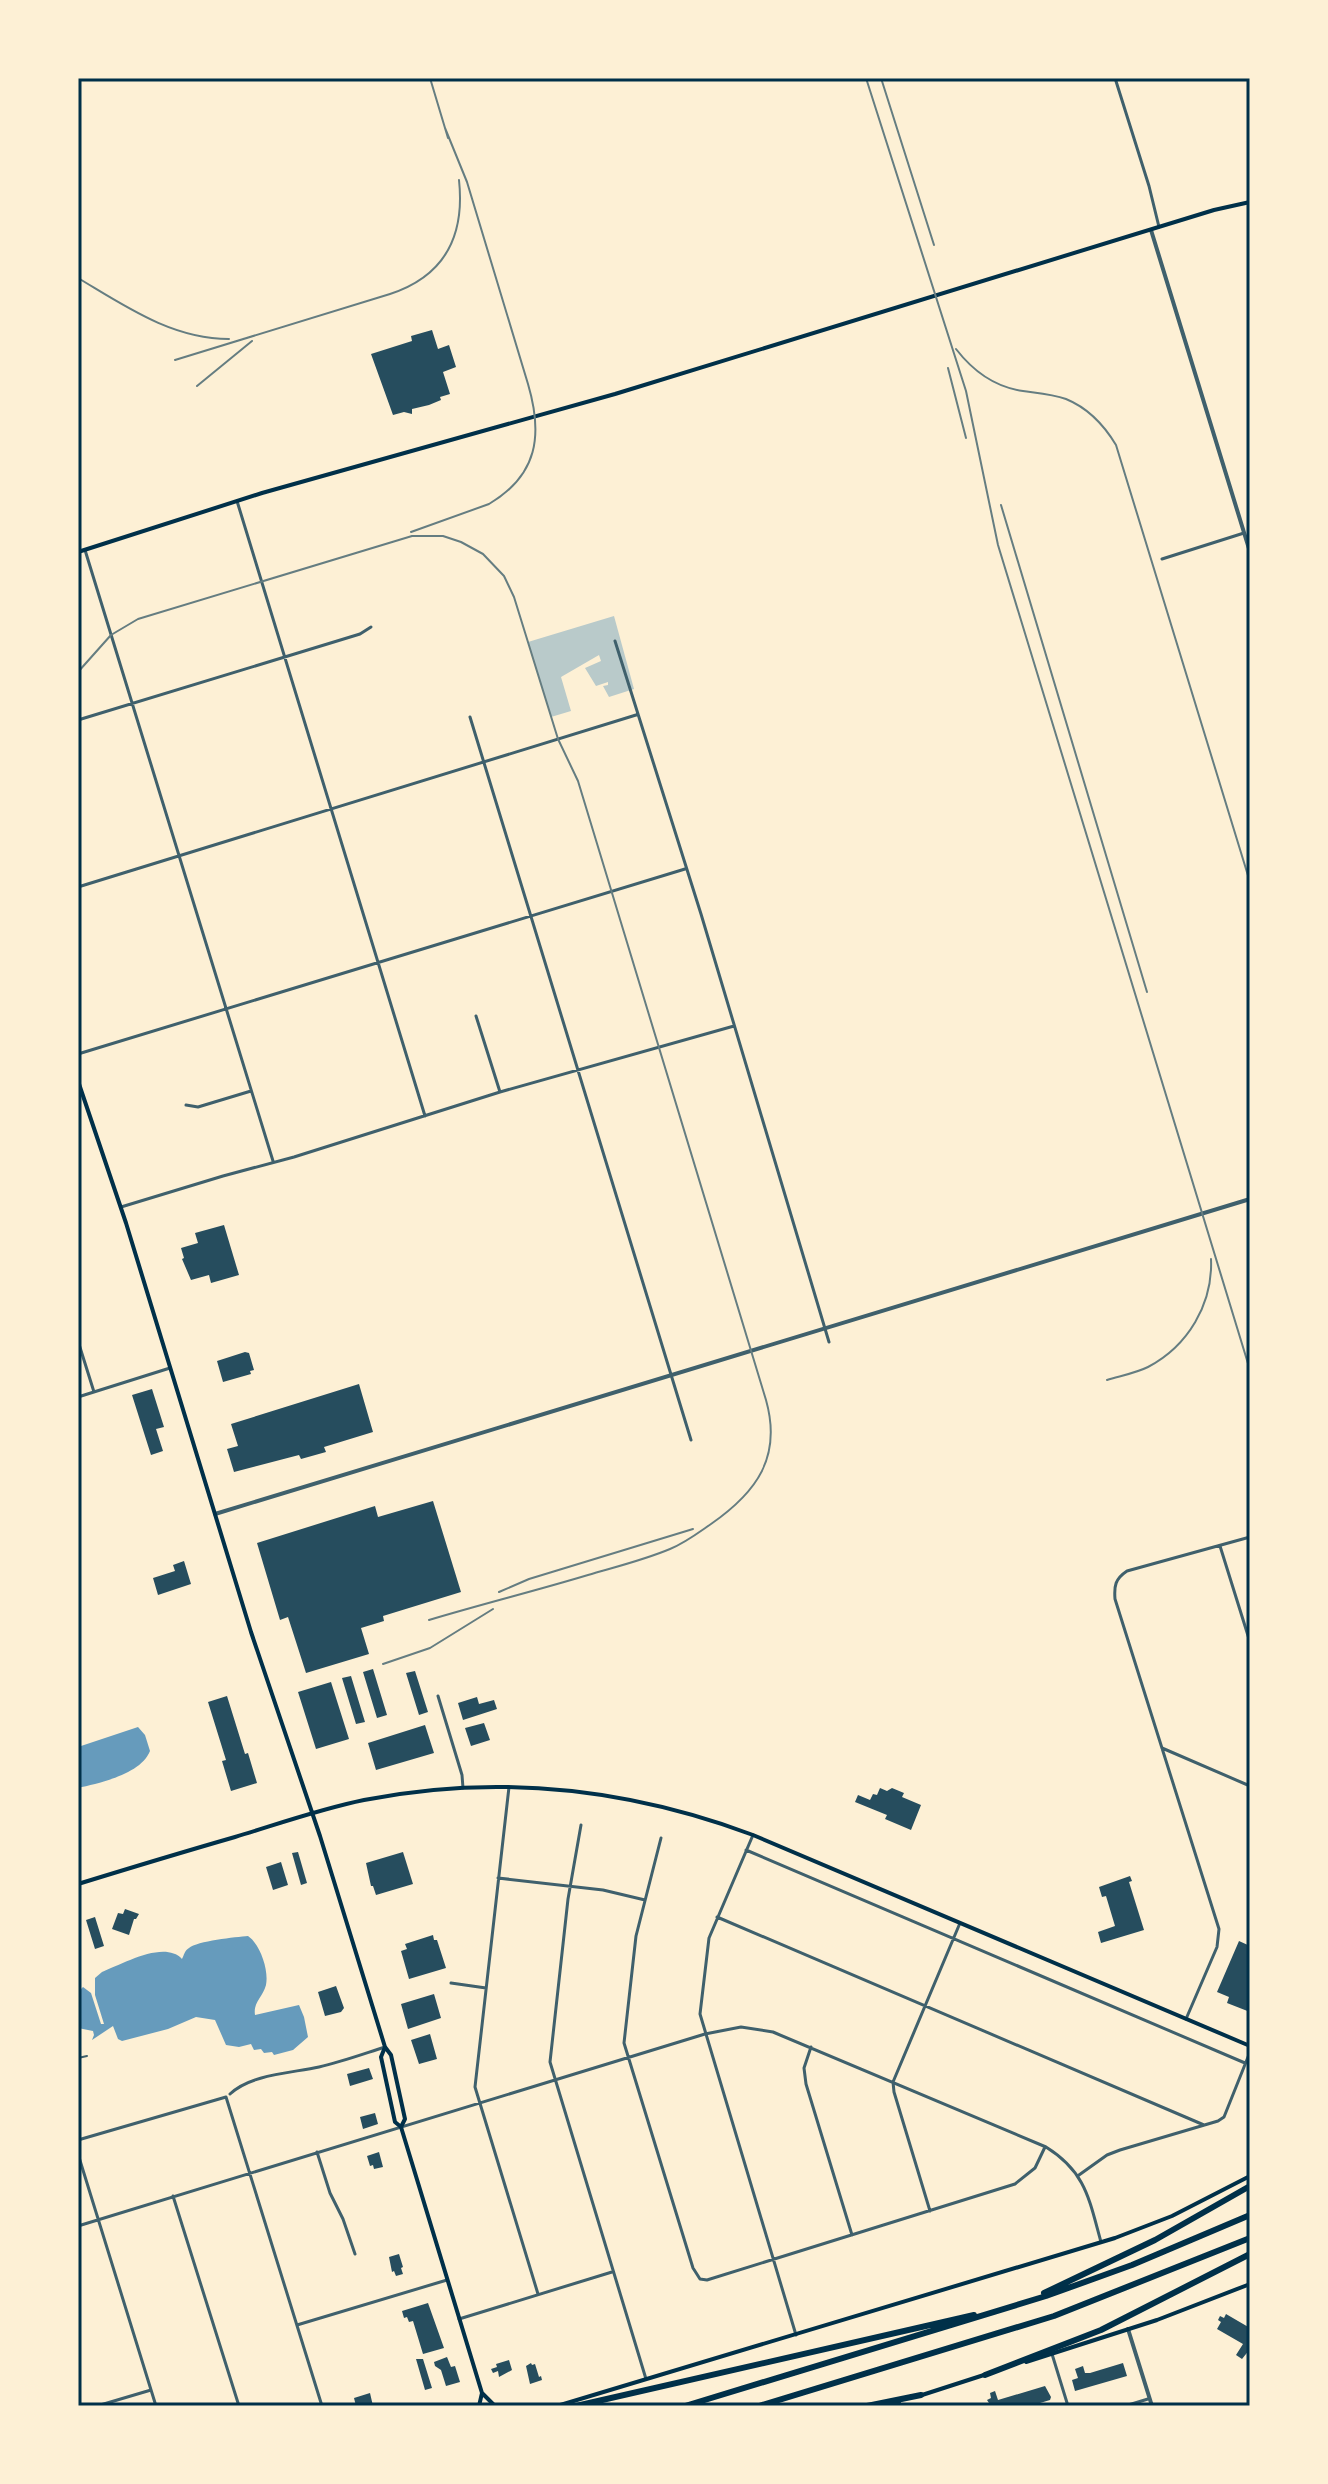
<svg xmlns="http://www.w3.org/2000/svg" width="1328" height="2484" font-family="'PT Serif',serif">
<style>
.green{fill:#b9caca}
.water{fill:#669bbc}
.building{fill:#264d5e}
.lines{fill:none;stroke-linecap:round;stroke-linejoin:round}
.service{stroke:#3f606c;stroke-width:2}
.minor{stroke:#3f606c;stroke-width:3}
.tertiary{stroke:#3f606c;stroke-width:4}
.secondary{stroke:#003049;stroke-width:4}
.motorway{stroke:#003049;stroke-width:6}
.rail{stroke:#657d81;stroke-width:2}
.neatline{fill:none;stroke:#003049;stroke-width:3}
</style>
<rect width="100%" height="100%" fill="#fdf0d5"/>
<path class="green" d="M614 616 634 689 609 697 603 686 608 685V682L596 686 585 668 601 661 599 655 561 677 571 711 551 717 528 642Z"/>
<path class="water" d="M138 1727 145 1735 150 1751C141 1774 100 1783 78 1788V1747Z
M248 1936C260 1944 269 1970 266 1985 263 1997 253 2002 255 2015L299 2005 304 2017 308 2037 293 2050 274 2055 272 2052 264 2053 261 2049 254 2050 251 2044 239 2047 226 2045 215 2020 196 2017 168 2029 122 2041 118 2039 113 2026 92 2040 94 2035 93 2031 78 2028V1992L83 1987 91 1993 101 2024H104L95 1995V1978L102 1972C123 1964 164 1940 182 1959 184 1955 185 1950 189 1948 197 1941 236 1937 248 1936Z"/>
<path class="building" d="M432 330 438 349 449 345 456 367 443 372 450 394 440 397 441 400 429 405 412 409V414L404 412 393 415 371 354 412 341 411 336Z
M224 1225 239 1275 211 1283 209 1275 191 1280 182 1259 184 1258 181 1248 198 1243 195 1233Z
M245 1352 249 1353 254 1370 250 1371 251 1374 223 1382 217 1361Z
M359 1384 373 1432 324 1447 326 1452 301 1459 299 1455 234 1472 227 1449 238 1446 231 1424Z
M152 1389 164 1427 156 1429 163 1451 151 1455 132 1395Z
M433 1501 461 1592 383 1616 384 1621 361 1628 369 1654 306 1673 288 1617 280 1620 257 1543 375 1506 378 1517Z
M184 1561 191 1584 158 1595 153 1578 175 1571 173 1565Z
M373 1669 387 1715 377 1718 363 1672Z
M415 1671 428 1712 419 1715 406 1673Z
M351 1676 365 1722 356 1724 342 1678Z
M331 1682 349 1739 316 1749 298 1692Z
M227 1696 245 1754 248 1753 257 1783 231 1791 222 1761 226 1760 208 1702Z
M477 1697 479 1704 494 1700 497 1709 463 1720 458 1703Z
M484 1723 490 1740 471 1746 465 1728Z
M425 1725 434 1753 376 1770 368 1743Z
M880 1788 887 1791 892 1788 904 1793 902 1797 921 1805 911 1830 885 1819 887 1815 855 1802 858 1795 870 1800 873 1794 877 1795Z
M298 1852 307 1883 301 1885 292 1853Z
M403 1852 413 1884 376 1895 373 1886H371L366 1863Z
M281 1862 288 1885 273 1890 266 1867Z
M1130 1876 1132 1881 1129 1882 1144 1930 1101 1943 1098 1932 1115 1926 1106 1896 1102 1897 1099 1887Z
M125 1909 139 1914 136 1919H134L129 1935 112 1929 118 1913 123 1914Z
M95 1917 104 1946 95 1949 86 1920Z
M433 1935 434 1940H437L446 1968 409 1979 401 1951 407 1949 405 1944Z
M1239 1941 1250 1946V2012L1227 2003 1229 1997 1217 1992Z
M336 1986 344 2008 341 2012 325 2016 318 1992Z
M434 1994 441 2018 408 2029 401 2004Z
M430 2034 437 2059 419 2064 411 2040Z
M369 2068 373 2079 350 2086 347 2074Z
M375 2113 378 2124 363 2129 360 2117Z
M379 2152 383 2167 374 2169 373 2165 370 2166 367 2156Z
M399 2254 403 2267 401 2268 403 2274 396 2276 394 2271 392 2272 389 2257Z
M428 2303 444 2348 423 2354 413 2321 409 2322 407 2317 404 2318 402 2311Z
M1226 2314 1250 2328V2349L1242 2359 1236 2355 1243 2344 1217 2329 1221 2322 1218 2320 1220 2316 1224 2318Z
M447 2357 451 2367 455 2366 460 2382 446 2386 441 2370 435 2366 434 2362Z
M416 2359H423L432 2388 425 2390Z
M509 2360 512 2370 499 2377 498 2371 493 2373 491 2369 497 2367 496 2364Z
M531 2363 532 2365 535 2364 539 2377 541 2376 542 2380 530 2384 526 2366Z
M1123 2363 1127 2376 1075 2391 1072 2380 1078 2378 1075 2369 1083 2366 1085 2373H1090Z
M1045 2386 1051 2397 1050 2400 1030 2406H982L989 2403 987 2400 991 2398 990 2393 995 2391 998 2400Z
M370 2393 373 2406H356L354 2398Z"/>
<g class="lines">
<path class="service" d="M78 2058 87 2056"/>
<path class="minor" d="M1115 78 1149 186 1159 227
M237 501 425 1116
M85 550 273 1161
M1162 559 1244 533
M615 641 701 914 829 1342
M470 717 691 1440
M78 720 360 634 371 627
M1249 863H1250
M78 887 636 715
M476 1016 500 1092
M78 1054 685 869
M186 1105 198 1107 251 1091
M121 1207 223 1176 294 1157 500 1092 734 1026
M78 1341 94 1392
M78 1397 170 1368
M1220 1546 1250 1642
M438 1696 462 1775 463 1788
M1162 1748 1250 1786
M509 1787 475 2087 538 2294
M581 1825 568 1899 550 2062 646 2379
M753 1835 709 1938 700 2014 796 2335
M661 1838 636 1936 624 2043 693 2268 700 2279 707 2280 1015 2184 1035 2168 1045 2147
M746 1850 1245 2063
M498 1878 603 1890 645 1900
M717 1917 1204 2125
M451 1983 486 1988
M1186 2019 1217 1947 1219 1929 1115 1599C1114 1586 1115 1579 1127 1571L1250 1537
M811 2047 804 2068 806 2084 852 2235
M230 2094C251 2074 292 2073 319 2067 341 2062 363 2054 385 2047
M78 2140 226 2097 322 2406
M317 2152 330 2193 343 2219 355 2254
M78 2154 156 2406
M1079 2175 1107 2155 1120 2150 1218 2121 1224 2117 1250 2052
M173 2196 239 2406
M930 2211 894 2092 893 2082 960 1923
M78 2226 705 2034 741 2027 773 2032 1046 2147C1086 2172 1089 2199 1101 2242
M459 2319 612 2272
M297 2325 447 2280
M1052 2354 1068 2406
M97 2406 151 2390
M1125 2406 1148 2399"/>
<path class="tertiary" d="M1151 230 1250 552
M215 1514 1250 1199
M1128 2329 1152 2406"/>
<path class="secondary" d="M78 552 262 493 615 394 1214 210 1250 202
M78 1081 126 1223 251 1632 320 1836 385 2047 391 2055 405 2119 401 2127
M78 1884C130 1868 183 1852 235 1837 278 1824 320 1809 364 1800 496 1774 627 1788 753 1835L1250 2046
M385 2047 381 2057 395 2122 401 2127 482 2393 495 2406
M1026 2362 1157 2320 1250 2284
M919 2396 987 2374
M479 2406 482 2393
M557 2406 1115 2238 1172 2216 1250 2176
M886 2406 899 2402"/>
<path class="motorway" d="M1044 2293 1155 2240 1250 2186
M985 2375 1101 2330 1250 2254
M576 2406 974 2315
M685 2406 1046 2296 1132 2265 1250 2215
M759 2406 1054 2316 1250 2238
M867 2406 921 2395"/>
<path class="rail" d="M430 78 448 138
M866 78 966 391 998 545 1250 1370
M881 78 934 245
M78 278C125 306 172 339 229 339
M956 349C973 371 994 387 1023 391 1037 393 1052 394 1066 399 1088 408 1104 425 1116 445L1250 882
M175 360 390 294C445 276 465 236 459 180
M948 368 966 438
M197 386 252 341
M1001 505 1147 992
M411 532 489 504C538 475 543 435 528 384L467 182 445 128
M78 672 111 635 138 619 412 536H443L461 542 483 554 504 576 514 597 558 739 578 781 766 1400C782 1457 757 1492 711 1524 698 1533 685 1543 670 1549 644 1560 615 1567 588 1575 535 1591 482 1604 429 1620
M1107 1380C1120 1376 1136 1373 1148 1367 1188 1346 1213 1304 1211 1259
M499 1592 529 1579 693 1529
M383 1664 430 1648 493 1609"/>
</g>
<rect width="1328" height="2484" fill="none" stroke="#fdf0d5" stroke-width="160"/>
<rect x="80" y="80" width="1168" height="2324" class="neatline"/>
</svg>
